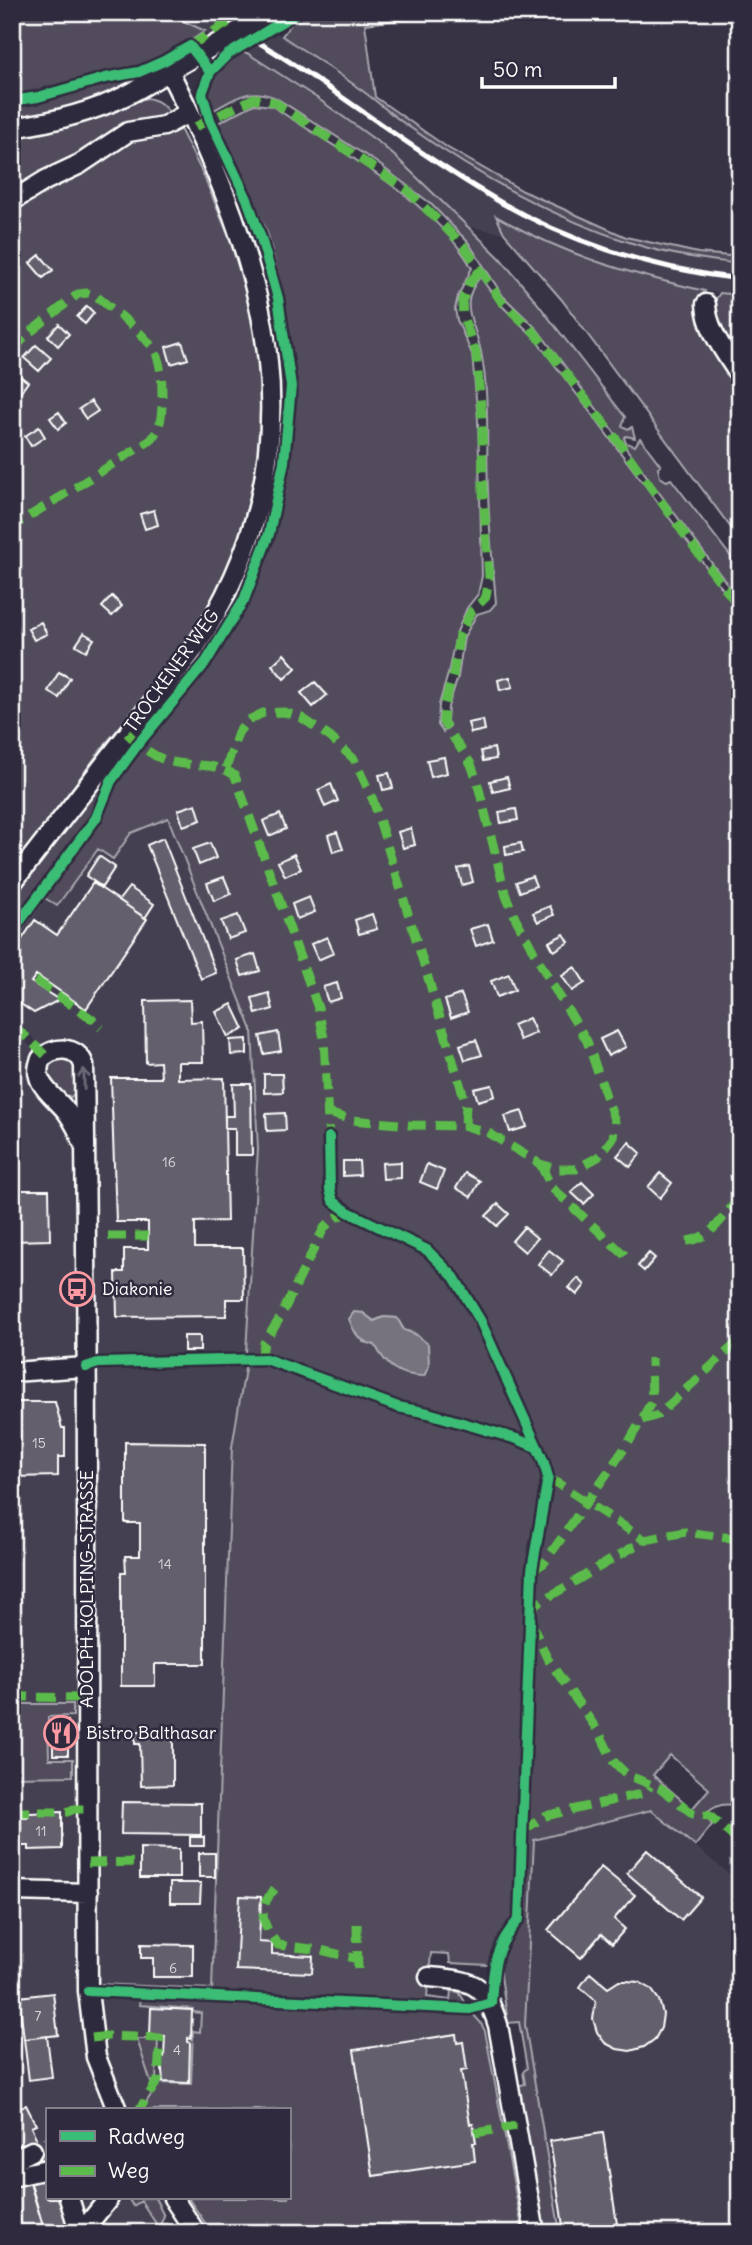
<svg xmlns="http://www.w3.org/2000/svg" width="752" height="2245" font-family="Delius,sans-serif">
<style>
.built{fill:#444051}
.green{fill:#514c5c;stroke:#a8a6ae;stroke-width:2;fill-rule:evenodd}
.water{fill:#76737f;stroke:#adabb2;stroke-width:2}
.building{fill:#635f6d;stroke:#fff;stroke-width:2}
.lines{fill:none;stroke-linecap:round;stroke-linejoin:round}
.minor-tunnel{stroke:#4b4758;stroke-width:18;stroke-dasharray:18 9;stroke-linecap:butt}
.minor-casing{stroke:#fff;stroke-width:23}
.minor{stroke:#2f2a3d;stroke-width:18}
.rail{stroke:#fff;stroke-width:5}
.minor-bridge-casing{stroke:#fff;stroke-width:23;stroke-linecap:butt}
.minor-bridge{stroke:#2f2a3d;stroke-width:18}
.quiet{stroke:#5cbc4b;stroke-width:9;stroke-dasharray:18 9;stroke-linecap:butt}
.cycleway-casing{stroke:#2f2a3d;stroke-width:15}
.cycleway{stroke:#3abd76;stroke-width:10}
.oneway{stroke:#6d6a77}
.labels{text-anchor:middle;stroke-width:5;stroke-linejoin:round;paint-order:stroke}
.number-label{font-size:14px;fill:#d8d7da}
.street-label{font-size:18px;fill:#fff;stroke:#2f2a3d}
.poi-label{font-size:18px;fill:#fff;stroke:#2f2a3d;text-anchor:start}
</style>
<rect width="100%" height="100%" fill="#373345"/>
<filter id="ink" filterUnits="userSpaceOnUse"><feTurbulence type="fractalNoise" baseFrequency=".0143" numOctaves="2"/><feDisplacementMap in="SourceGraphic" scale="14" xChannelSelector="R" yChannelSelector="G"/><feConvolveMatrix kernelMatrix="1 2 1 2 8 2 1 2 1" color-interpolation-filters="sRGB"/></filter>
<g filter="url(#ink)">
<path class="built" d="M164 12H239L282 36 357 86 407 125 466 164 528 200 590 227 703 259 740 264V295L705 291 645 277 577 257 534 238 497 217 504 233 465 226 381 144 317 98 247 53Z
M168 818 252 1030 258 1149 246 1353 228 1357 129 1358V1366L245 1364 212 1990 103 1984 102 1995 215 2000 211 2110H47V2198H171L149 2212 163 2233H12V1033L22 1038 31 1047 37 1042 25 1029 12 1023V944L45 897 58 905 98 849 113 859 131 833Z
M651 1810 740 1883V2233H560L525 2025 534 1840Z"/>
<path class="green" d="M12 12H164L205 31 173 53 138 68 37 95 12 98Z
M305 12H472L365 24 375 97 448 148 523 191 626 237 698 253 740 257V264C705 259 668 255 635 244 554 219 477 175 408 126 390 114 375 99 357 87 333 69 307 53 282 36L296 18Z
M237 53H247L317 98 381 144 399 160 499 257 531 295 625 417 622 426 628 429 632 427 635 438 626 436 624 438 626 443 635 446 640 438 661 466 658 468 660 477 667 481 671 479 738 566 740 569V601L537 329 503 296 468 242 430 203 376 162 276 98C248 86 235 99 210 112 202 85 215 68 237 53Z
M130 77 134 80 93 100 54 112 12 120V104C53 99 90 85 130 77Z
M147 98C159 100 165 106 172 117L12 193V138C42 133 72 128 100 117 116 111 130 102 147 98Z
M254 104 272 106C336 149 434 200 472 268L458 296 455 309 457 320 472 354 478 420 482 576 478 594 467 608 456 634 448 674 439 705 438 725 443 732 450 726 447 721 448 707 458 677 464 637 477 614 490 610 496 603C493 565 489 528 488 491 486 444 490 397 481 352 475 321 457 306 480 277L500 304 532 335 545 352 740 612V1808C728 1802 717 1804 707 1813L708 1818 712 1825 695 1846 651 1810 534 1840 525 2025 560 2233H543L517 2086 525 2084 523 2072 527 2068 519 2022 508 2023 500 1969 488 1965 450 1963 449 1954 431 1953 427 1997 450 2000 451 1991 459 1992 465 2002 463 2005 102 1987V1984L212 1989 232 1447 245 1369 258 1149 252 1030 168 818 131 833 113 859 98 849 57 906 45 898 12 944V937L97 820 113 782 208 665 248 603 272 535 289 463 296 385 283 294 268 235 251 194 218 123ZM363 1313 374 1321 383 1317 397 1318 404 1330 415 1334 375 1345 363 1342ZM670 1755 709 1789 692 1809 653 1775Z
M178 125 203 174 229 237 245 287 255 331 261 369 263 407 260 453 248 505 230 566 188 645 142 702 107 742 12 868V210L95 158 104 162 108 156 109 149 124 139Z
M496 216C566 256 627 273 705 291L697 304V310L740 383V540L562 300 504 233Z
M720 293 740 295V366L716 326 712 305Z
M115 764 107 778 91 814 12 923V896L62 828Z
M62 1058 71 1061 75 1070V1092L71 1097 62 1094 47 1074C47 1063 52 1061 62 1058Z
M12 1704H73V1716L48 1717 49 1759H73V1776L12 1777Z
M140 1997 473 2014 481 2023 485 2031 523 2233H212L188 2198H289V2110H141L159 2083 191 2084 193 2031 200 2032 201 2013 193 2012V2009L139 2005Z
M137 2039H158L156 2080 152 2086Z
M128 2198H155L164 2216 159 2228 141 2201 133 2206Z"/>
<path class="water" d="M354 1312 363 1313 374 1321 384 1317 397 1318 404 1330 415 1334 428 1344 429 1366 424 1376C398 1376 387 1367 375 1345 359 1341 355 1335 349 1319Z"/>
<path class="building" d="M40 255 53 270 43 278 30 263Z
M87 306 94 313 85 324 77 317Z
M59 324 69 334 58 346 48 336Z
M182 342 188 359 171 364 166 347Z
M36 345 51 358 39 371 24 358Z
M13 371 28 382 20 393 12 387Z
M91 401 98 411 86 419 79 409Z
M59 412 66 423 58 429 50 418Z
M39 427 45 437 31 446 25 436Z
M154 510 158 525 145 529 140 514Z
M112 596 122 606 112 616 102 607Z
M41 622 47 634 34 640 28 629Z
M84 633 94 639 86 651 76 645Z
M284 654 296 668 284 679 272 665Z
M59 672 70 678 59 698 48 691Z
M510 677 513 687 500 690 498 680Z
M315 682 327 695 313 707 301 693Z
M483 720 485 730 471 733 468 723Z
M494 748 496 759 483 761 481 751Z
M444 757 447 773 431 777 427 760Z
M389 773 393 788 383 790 379 775Z
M507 777 510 788 493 792 490 781Z
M331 784 338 801 325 807 318 790Z
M196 804 201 820 183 826 178 810Z
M516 809 518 820 501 823 499 812Z
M280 814 286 829 269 836 263 821Z
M411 828 415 845 403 848 398 832Z
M337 832 343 849 333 852 328 835Z
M163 838 216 973 201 979 147 845Z
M210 843 216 858 199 865 193 849Z
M521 843 523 852 506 855 505 846Z
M294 854 301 869 285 876 278 862Z
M99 856 115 867 102 887 86 876Z
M469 866 473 882 462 885 458 869Z
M532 876 536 886 520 892 516 882Z
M224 877 231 894 214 901 207 883Z
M93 883 147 919 86 1009 36 975 31 982 59 1000 34 1013 12 998V954L35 920 57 935Z
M129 887 154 904 145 918 119 900Z
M309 897 315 912 297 919 292 904Z
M550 906 554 915 538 922 533 913Z
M372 914 377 929 359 934 355 920Z
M238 915 245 933 228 939 221 921Z
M488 924 493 940 476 946 470 929Z
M564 934 569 942 554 951 549 942Z
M327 937 334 953 318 960 311 944Z
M255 954 260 971 242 976 237 960Z
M575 967 585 983 572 991 562 976Z
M509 974 515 990 497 997 491 981Z
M337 983 341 998 328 1002 323 987Z
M269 993 273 1009 256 1014 252 998Z
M461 994 468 1012 451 1018 445 1000Z
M190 1000 191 1022 202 1021 203 1062H178V1079L224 1078 227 1221 195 1222V1248H243L244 1299H226V1316L117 1317 116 1272H124V1249H148V1222H116L111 1078H161L160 1062 146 1063 145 1001Z
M232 1004 244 1029 228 1037 216 1012Z
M529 1018 536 1033 520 1040 513 1025Z
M617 1031 626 1047 608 1056 600 1039Z
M278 1032 281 1051 264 1054 260 1036Z
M247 1039V1054L231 1055 230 1040Z
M476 1040 482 1055 465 1060 460 1045Z
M264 1074H282L283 1092 264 1093Z
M233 1084H251L252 1155H235V1128H225V1116H234Z
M492 1085 495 1096 478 1101 474 1089Z
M522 1111 527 1127 510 1132 505 1116Z
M285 1113 286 1130 267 1131 266 1114Z
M629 1142 641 1153 630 1167 617 1156Z
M343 1161H359L360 1175 343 1176Z
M401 1162V1178L383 1179 382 1163Z
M427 1164 444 1171 437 1189 420 1182Z
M465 1173 480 1181 471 1197 456 1188Z
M660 1173 672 1183 660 1198 648 1187Z
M582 1182 594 1194 584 1204 571 1192Z
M12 1190H49L50 1240 13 1241Z
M498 1204 509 1214 497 1226 486 1216Z
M524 1227 537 1238 525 1252 512 1241Z
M549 1250 563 1261 552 1275 538 1264Z
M649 1253 655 1258 644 1271 638 1266Z
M578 1278 585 1285 577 1295 569 1288Z
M184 1336H200V1351H184Z
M12 1402H55L62 1428H65V1457H58V1476L12 1477Z
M125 1442 205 1443V1664H155V1686H121V1572H126L125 1556H140V1523H125Z
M53 1721H68V1755H53Z
M135 1732H173V1785L141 1786 140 1744H135Z
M122 1802 201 1803V1835L121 1834Z
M62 1812V1849L29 1850V1846H21L20 1817H29V1813Z
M12 1813H17L18 1851H12Z
M190 1837H204V1846H190Z
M140 1848 179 1849V1878H140Z
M647 1850 701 1897 681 1920 627 1873Z
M199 1853H215V1877H199Z
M601 1867 635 1895 614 1919 625 1929 612 1944 601 1934 581 1958 548 1930Z
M170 1883H201L200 1903H170Z
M240 1896 261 1897 259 1942 272 1943V1954L313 1956 312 1973 236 1970Z
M12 1944H17L18 1976H12Z
M141 1944 193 1945V1977H153V1958H141Z
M590 1973 608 1988 619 1981H626L639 1982 651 1989 659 2000 663 2014 661 2028 655 2039 644 2047 630 2051 617 2049 605 2043 597 2032 593 2019 596 2001 580 1987Z
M53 1993 58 2035 24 2039 19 1997Z
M151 2008 192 2010 191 2039 188 2038V2042L190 2043 189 2083 163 2082 161 2057H164L165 2036 150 2035Z
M456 2034 457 2043 463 2042 467 2070 461 2071 470 2124H473L476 2143H473L475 2161 373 2176 354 2050Z
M47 2036 52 2077 29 2080 24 2039Z
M26 2105 36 2125 31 2127 38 2142 12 2154V2112Z
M603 2133 617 2224 564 2232 550 2141Z
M47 2137V2161L39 2165 30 2146Z
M29 2177 45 2233H12V2182Z
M47 2179V2198H63L72 2228 70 2233H45L30 2183Z
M740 2223V2233H702V2229Z"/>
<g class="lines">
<path class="minor-tunnel" d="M32 2151 47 2144"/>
<g class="minor-casing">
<path id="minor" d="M12 128C52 122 91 113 127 95 153 82 177 65 203 52
M12 201 46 180 80 164 128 132 164 126 188 113
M706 304C707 331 727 354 740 376
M12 883 194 649C325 450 268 268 169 71
M85 1147C80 1134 75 1123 67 1112 54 1095 30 1083 41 1059 54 1046 77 1045 84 1065 89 1373 86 1682 88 1991L96 2057 117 2110
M12 1372 86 1367
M12 1891 88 1893
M429 1977C473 1981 484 1981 498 2025L535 2233
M12 2161 32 2151
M12 2177 47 2169
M69 2198 77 2224 84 2231
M173 2198 196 2233
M81 2233 109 2198"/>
</g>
<use href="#minor" class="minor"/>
<path class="rail" d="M204 12C304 62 389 136 485 193 561 240 651 269 740 279"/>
<g class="minor-bridge-casing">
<path id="minor-bridge" d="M203 52 270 12"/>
</g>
<use href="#minor-bridge" class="minor-bridge"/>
<path class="quiet" d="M190 46 245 12
M195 127 254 98 274 102 407 190 464 246 501 301 534 332 621 445 692 545 740 608
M12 351 28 334 78 294 87 293 95 295C112 310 149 335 157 356 162 370 162 384 162 399 162 416 161 427 151 440L12 527
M127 733C140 746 154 758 172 762 193 767 219 762 235 776L318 1008 324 1038 329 1144
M226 768 238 733 247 721 263 713 284 712 302 718 330 737 354 759 373 800 429 981 466 1104 465 1126
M35 980 92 1019 101 1028
M12 1029 23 1034 45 1055
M328 1113 352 1120 409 1125 465 1126 487 1132 540 1164 557 1169H576L598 1157 613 1138 615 1122 587 1041 550 981 516 919 506 896 477 781 471 764 443 722 444 706 453 675 459 636 471 612 486 597 489 577 483 490 482 418 476 352 463 317 462 301 469 284 480 270
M540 1164 552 1188 631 1261
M108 1236H148
M687 1241C714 1238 723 1215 740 1197
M261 1359 264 1343 280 1318 324 1228 333 1219 348 1212
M642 1420 658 1415 740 1340
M548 1477 645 1540
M740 1539 685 1532 645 1540 530 1608 533 1626 547 1658 600 1734 613 1761 627 1775 662 1789 693 1814 710 1816 740 1843
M532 1570 544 1563 629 1442 652 1401 651 1358
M12 1692 24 1697 88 1698
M12 1812H67L74 1809H88
M522 1831 545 1816 645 1793 650 1786
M88 1863 140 1862
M275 1889C255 1910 263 1925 278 1945L321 1950 357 1959
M357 1924 358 1972
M92 2038 108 2036 160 2038 158 2080 139 2110
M475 2133 516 2126"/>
<g class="cycleway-casing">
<path id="cycleway" d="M12 101 38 97 105 78 139 72 164 61 190 46 210 72
M12 932 96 818 111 781 138 744 206 662 244 600 269 534 284 462 291 386 278 298 261 238 247 199 210 120 202 93 210 72 227 55 298 12
M86 1367 98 1363 266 1359 398 1407 428 1413 517 1439 538 1448
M88 1991 470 2009 491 2003C494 1965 493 1949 519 1919L532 1570 548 1477 543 1460 480 1320 454 1277 427 1250 348 1212 333 1201 330 1190 329 1137"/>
</g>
<use href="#cycleway" class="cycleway"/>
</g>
<defs><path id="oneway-shaft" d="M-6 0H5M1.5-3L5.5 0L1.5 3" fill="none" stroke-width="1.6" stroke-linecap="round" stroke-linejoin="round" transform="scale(1.75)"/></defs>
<use class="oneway" href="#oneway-shaft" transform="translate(84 1079) rotate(-91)"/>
</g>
<defs>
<g id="bus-ring" transform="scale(1.75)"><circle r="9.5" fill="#2f2a3d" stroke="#ff9aa2" stroke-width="1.5"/><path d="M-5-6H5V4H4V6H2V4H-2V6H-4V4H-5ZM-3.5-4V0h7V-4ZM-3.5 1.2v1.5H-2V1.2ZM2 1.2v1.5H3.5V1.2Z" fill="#ff9aa2"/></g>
<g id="restaurant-ring" transform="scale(1.75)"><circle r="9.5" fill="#2f2a3d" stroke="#ff9aa2" stroke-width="1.5"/><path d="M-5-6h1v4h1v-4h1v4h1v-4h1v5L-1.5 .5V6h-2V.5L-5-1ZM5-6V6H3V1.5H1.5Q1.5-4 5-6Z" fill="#ff9aa2"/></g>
</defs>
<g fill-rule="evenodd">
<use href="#bus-ring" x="77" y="1289"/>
<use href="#restaurant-ring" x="61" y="1733"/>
</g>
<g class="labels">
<g class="number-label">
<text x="169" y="1167">16</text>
<text x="39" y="1448">15</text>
<text x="165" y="1569">14</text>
<text x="41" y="1836">11</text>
<text x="173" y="1973">6</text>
<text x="38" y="2021">7</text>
<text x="177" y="2055">4</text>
</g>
<g class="street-label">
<text transform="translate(172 671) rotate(-54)" y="6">TROCKENER WEG</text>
<text transform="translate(87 1589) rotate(-90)" y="6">ADOLPH-KOLPING-STRASSE</text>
</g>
<g class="poi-label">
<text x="102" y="1295">Diakonie</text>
<text x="86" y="1739">Bistro Balthasar</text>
</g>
</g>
<rect width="752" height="2245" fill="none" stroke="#2f2a3d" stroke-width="42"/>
<rect x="21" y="21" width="710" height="2203" fill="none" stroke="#fff" stroke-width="2.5" filter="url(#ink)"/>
<rect x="46" y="2108" width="245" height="91" fill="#2f2a3d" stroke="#827f8b" stroke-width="2"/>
<rect x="60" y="2131" width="35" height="10" fill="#3abd76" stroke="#827f8b" stroke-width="2"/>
<text x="108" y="2144" font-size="21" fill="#ffffff">Radweg</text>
<rect x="60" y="2166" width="35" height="10" fill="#5cbc4b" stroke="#827f8b" stroke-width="2"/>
<text x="108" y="2178" font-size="21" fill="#ffffff">Weg</text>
<path d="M482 77v10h133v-10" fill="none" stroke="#ffffff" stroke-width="3.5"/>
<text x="493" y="77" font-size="21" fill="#ffffff" stroke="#2f2a3d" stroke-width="5" paint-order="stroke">50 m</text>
</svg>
